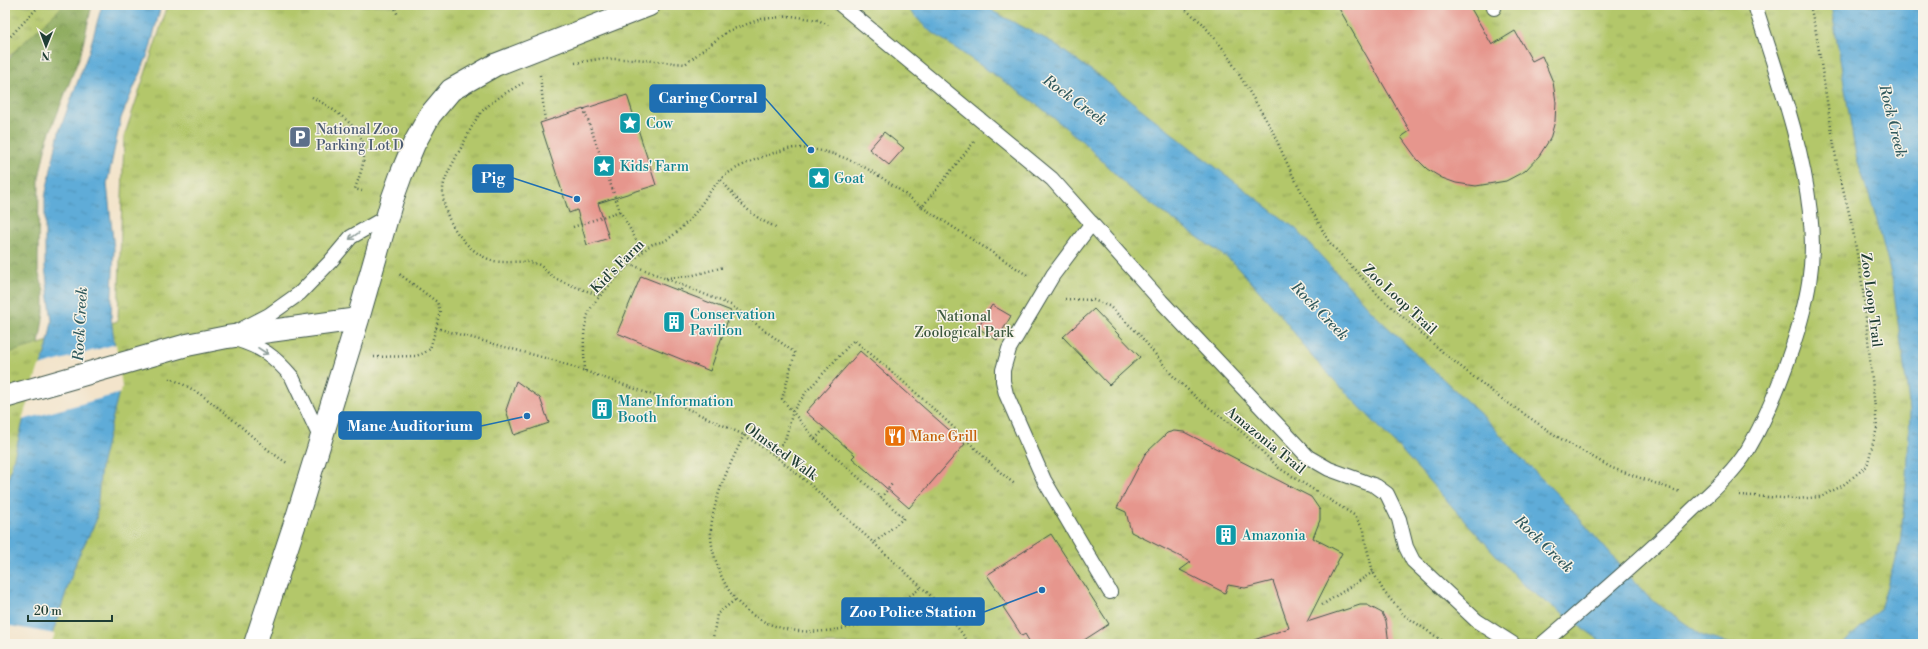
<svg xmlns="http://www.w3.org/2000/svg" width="1928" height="649" font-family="'Libre Bodoni',serif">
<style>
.forest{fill:url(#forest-crowns);stroke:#56744a}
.park{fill:url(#park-tufts);stroke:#698250}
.water{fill:url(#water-ripples);stroke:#3e7486}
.pier{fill:#f3e4cb}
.building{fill:#e6968d}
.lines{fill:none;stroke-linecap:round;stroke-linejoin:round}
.lane-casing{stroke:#3f564b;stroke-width:16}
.street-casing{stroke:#3f564b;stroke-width:24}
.path{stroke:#3f564b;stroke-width:2.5;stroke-dasharray:1 3;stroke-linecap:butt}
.lane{stroke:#fff;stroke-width:14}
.street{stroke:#fff;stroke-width:22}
.oneway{stroke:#8f9e9a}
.labels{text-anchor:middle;stroke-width:3;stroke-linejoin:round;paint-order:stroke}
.culture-label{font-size:14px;fill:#0d838f;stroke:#f7f3e8;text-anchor:start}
.service-label{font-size:14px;fill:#4e5e75;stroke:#f7f3e8;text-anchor:start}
.street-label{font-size:14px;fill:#1f3d34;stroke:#f7f3e8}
.park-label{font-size:14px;fill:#3d593f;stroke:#f7f3e8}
.food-label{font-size:14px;fill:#c56008;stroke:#f7f3e8;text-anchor:start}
.water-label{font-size:15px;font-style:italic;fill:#2f595d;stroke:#f7f3e8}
.leader{fill:none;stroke:#1f6fb2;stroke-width:1.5}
.callout-dot{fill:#1f6fb2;stroke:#f7f3e8;stroke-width:1.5}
.callout{fill:#1f6fb2;stroke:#1f6fb2;stroke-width:1.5}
.callout-label{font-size:15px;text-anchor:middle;font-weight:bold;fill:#fff}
</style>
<defs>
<pattern id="forest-crowns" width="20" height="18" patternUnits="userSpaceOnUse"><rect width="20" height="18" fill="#8eac5f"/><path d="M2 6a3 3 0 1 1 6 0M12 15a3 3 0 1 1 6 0" fill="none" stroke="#738d4f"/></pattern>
<pattern id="park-tufts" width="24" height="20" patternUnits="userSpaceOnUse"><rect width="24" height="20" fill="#b3c76b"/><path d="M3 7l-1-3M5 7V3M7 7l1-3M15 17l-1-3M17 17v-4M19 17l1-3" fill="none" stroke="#91a359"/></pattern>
<pattern id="water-ripples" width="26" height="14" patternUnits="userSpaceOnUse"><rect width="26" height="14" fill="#5eacd8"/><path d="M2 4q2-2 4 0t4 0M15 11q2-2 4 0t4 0" fill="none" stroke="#4d8db0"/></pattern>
</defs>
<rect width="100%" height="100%" fill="#f7f3e8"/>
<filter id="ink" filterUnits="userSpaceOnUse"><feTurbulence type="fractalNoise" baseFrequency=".025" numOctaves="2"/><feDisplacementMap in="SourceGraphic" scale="8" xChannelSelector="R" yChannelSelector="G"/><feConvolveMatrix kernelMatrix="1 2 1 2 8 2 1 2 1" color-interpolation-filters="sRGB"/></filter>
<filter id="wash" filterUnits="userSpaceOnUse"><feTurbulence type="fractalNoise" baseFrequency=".012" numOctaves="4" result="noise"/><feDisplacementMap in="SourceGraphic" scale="16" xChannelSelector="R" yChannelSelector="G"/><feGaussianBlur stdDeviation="0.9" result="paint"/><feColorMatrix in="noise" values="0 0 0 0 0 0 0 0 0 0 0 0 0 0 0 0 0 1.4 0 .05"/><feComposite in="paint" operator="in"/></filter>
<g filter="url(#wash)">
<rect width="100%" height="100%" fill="#f3e4cb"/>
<path class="forest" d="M60 5H92L81 53 47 140 39 178 38 271 44 291V313L37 356 5 365V64L24 40Z"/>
<path class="park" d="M5 5H64L5 60Z
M168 5H1923V644H5V354L118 321 124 137Z"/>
<path class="water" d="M102 5H161L149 52 121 118 107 184 114 249 111 317 120 387 101 466 96 521 77 559 49 644H5V492L25 414 47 347 52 321 45 267V197L59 132 89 51Z
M905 5H987L994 12 1048 40 1102 78 1192 149 1296 229 1380 320 1490 423 1516 453 1563 500 1649 598 1703 636 1730 644H1605L1524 586 1402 451 1314 359 1279 313 1234 263 1129 188 1082 141 1034 102 926 28Z
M1831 5H1923V640L1920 644H1843L1880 609 1900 543 1907 477 1910 411 1892 278 1877 221 1856 156Z"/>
<path class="pier" d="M116 344 122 387 121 393 22 420 39 366Z
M5 625 55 634 51 644H5Z"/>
<g id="blocks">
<path class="building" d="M1337 5H1469L1492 45 1515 31 1532 61 1542 56 1553 82 1556 102 1555 121 1550 139 1539 156 1525 171 1506 181 1476 186 1456 183 1442 178 1427 169 1417 159 1401 137 1410 131Z
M627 95 656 185 598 203 609 238 587 245 577 210 569 213 540 123Z
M884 132 904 148 889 165 869 149Z
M641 276 731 311 710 371 617 333Z
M992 305 1011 316 997 340 978 328Z
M1094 309 1140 357 1109 385 1063 337Z
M860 351 965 444 909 508 852 458 855 455 806 412Z
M516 381 540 398 549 423 514 435 506 410Z
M1174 431 1184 432 1311 497 1320 510V520L1313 538 1342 553 1307 622 1360 605H1367L1382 613 1386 621 1389 644H1255L1254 640 1289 628 1273 581 1245 588 1228 585 1225 593 1180 570 1191 562 1131 532 1126 512 1117 508 1145 454 1167 433Z
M1051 534 1109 624 1078 644H1031L1025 634 1022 636 1013 622 1003 607 1007 605 987 575Z"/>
</g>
</g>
<g filter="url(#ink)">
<use href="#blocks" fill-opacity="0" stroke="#3f564b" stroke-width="1"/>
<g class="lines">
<g class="lane-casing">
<path id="lane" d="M841 5 1052 179 1161 301 1308 457 1329 469 1376 486 1387 494 1399 519 1406 547 1413 561 1477 621 1513 644
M1494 5V8
M1092 223 1053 275 1009 349 1003 370V381L1006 394 1044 480 1110 592
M238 331 269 315 300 293 330 262 351 237 388 216
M235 339C263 348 273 355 292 377L321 439
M1542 644C1593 600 1643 558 1691 511 1711 492 1732 475 1747 451 1766 419 1780 384 1792 348 1808 300 1816 263 1810 212 1802 141 1776 73 1755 5"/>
</g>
<g class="street-casing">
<path id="street" d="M5 397 187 345 227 337 358 319
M255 644 298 514 358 319 392 200 401 175 414 144 430 115 451 90 495 65 649 5"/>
</g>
<path class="path" d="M394 5 398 16
M1180 5 1202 23 1225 51 1271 128 1292 174 1329 242 1379 296 1446 355 1499 397 1561 439 1612 468 1680 492
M5 42 40 5
M575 63 599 59H635L685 64 728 31 761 19 792 16 818 20 828 25
M540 75 545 121
M523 83C510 90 488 103 479 115 470 128 465 142 457 155 452 166 444 177 443 189 441 218 466 253 494 261 508 264 524 259 537 264 543 266 547 273 553 277 568 285 585 290 601 296
M312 97C330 107 364 127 364 150 365 163 359 177 355 189L362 191
M584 109 620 211 643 252
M721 180C740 202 750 217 778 228
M922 207 1027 275
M573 227 620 211
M630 264 731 305 795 353 782 399 815 439 904 518 874 543
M666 278 690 276 724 267
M681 290 683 285
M1065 299 1093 300 1109 306 1139 334 1172 375 1199 400 1243 433 1279 468 1354 515 1364 530 1366 545 1373 572 1384 592 1404 615 1447 644
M436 328 556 361 585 371 675 403 744 435 774 455 813 487 930 595 951 619 970 644
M374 357 416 356 424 353 430 349 436 328 440 311 437 302 398 273
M585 371C584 350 581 327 591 308 595 299 643 249 651 245 656 242 662 243 666 240 674 236 682 227 689 220 703 205 712 183 730 172 742 164 784 147 798 148 848 150 884 178 922 207L974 142
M169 378C216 396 246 437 287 463
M744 435C730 465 714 495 711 529 710 544 715 559 720 573 745 634 806 640 862 624 884 618 903 600 921 588
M815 439 825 428
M774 455 785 440 793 411 807 391 854 340C889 369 923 398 955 429 976 448 993 468 1016 485
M1739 495 1796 499 1820 497 1842 486 1867 466 1877 428 1863 289 1852 225 1837 164 1816 32 1810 5
M881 498 892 484
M1322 605 1373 572
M712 644 717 614 735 600"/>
<use href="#lane" class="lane"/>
<use href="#street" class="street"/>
</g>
<defs><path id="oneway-shaft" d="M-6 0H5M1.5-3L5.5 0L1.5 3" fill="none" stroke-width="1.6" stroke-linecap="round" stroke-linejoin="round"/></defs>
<g class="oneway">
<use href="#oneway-shaft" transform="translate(354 236) rotate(145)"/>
<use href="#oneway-shaft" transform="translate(263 351) rotate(33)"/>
</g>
</g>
<defs>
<g id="sight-square" transform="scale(1.15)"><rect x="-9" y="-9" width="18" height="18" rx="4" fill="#0f9aa8" stroke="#f7f3e8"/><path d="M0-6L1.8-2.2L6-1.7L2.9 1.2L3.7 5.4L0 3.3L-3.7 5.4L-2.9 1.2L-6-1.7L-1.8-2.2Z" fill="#fff"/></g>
<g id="parking-square" transform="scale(1.15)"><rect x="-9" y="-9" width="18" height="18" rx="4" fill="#5c6f8a" stroke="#f7f3e8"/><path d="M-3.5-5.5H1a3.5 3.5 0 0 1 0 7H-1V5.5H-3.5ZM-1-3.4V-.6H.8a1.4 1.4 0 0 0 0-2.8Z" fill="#fff"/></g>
<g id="building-square" transform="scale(1.15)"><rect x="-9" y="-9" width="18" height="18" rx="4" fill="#0f9aa8" stroke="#f7f3e8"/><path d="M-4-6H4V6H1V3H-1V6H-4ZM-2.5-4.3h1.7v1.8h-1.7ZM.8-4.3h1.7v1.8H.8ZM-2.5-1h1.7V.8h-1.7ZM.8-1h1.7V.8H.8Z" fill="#fff"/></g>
<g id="restaurant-square" transform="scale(1.15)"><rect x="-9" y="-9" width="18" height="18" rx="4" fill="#e8710a" stroke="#f7f3e8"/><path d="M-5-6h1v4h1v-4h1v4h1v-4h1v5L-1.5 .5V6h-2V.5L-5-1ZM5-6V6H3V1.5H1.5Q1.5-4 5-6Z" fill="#fff"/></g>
</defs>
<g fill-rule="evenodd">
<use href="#sight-square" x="630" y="123"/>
<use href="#parking-square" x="300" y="137"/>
<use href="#sight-square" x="604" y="166"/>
<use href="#sight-square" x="819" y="178"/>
<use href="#building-square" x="674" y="322"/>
<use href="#building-square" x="602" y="409"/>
<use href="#restaurant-square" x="895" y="436"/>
<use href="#building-square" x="1226" y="535"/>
</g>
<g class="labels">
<g class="culture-label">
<text x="646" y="128">Cow</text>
<text x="620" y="171">Kids' Farm</text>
<text x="834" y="183">Goat</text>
<text x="690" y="319">Conservation<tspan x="690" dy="16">Pavilion</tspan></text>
<text x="618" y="406">Mane Information<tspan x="618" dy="16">Booth</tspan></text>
<text x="1242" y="540">Amazonia</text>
</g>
<g class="service-label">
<text x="316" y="134">National Zoo<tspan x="316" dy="16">Parking Lot D</tspan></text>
</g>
<g class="street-label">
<text transform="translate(617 266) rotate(-45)" y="5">Kid's Farm</text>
<text transform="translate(1400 299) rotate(43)" y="5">Zoo Loop Trail</text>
<text transform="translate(1872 300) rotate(83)" y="5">Zoo Loop Trail</text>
<text transform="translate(1266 440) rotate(39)" y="5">Amazonia Trail</text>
<text transform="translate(781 451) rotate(36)" y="5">Olmsted Walk</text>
</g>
<g class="park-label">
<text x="964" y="321">National<tspan x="964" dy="16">Zoological Park</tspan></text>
</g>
<g class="food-label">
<text x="910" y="441">Mane Grill</text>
</g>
<g class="water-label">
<text transform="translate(1075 100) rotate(36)" y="5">Rock Creek</text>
<text transform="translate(1893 121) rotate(76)" y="5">Rock Creek</text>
<text transform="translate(1320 311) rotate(46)" y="5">Rock Creek</text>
<text transform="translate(80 324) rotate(-87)" y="5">Rock Creek</text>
<text transform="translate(1544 544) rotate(44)" y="5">Rock Creek</text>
</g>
</g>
<path class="leader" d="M811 150L765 98M577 199L513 178M527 416L481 426M1042 590L984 612"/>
<g class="callout-dot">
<circle cx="811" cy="150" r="4"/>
<circle cx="577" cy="199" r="4"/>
<circle cx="527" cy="416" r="4"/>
<circle cx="1042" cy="590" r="4"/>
</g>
<g class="callout">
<rect x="650" y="85" width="115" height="27" rx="4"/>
<rect x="473" y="165" width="40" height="27" rx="4"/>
<rect x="339" y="412" width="142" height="27" rx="4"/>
<rect x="842" y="598" width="142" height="27" rx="4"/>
</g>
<g class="callout-label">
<text x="708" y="103">Caring Corral</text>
<text x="493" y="183">Pig</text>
<text x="410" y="431">Mane Auditorium</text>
<text x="913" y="617">Zoo Police Station</text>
</g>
<rect width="1928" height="649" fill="none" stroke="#f7f3e8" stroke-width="20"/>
<g transform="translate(46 46) rotate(181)" stroke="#f7f3e8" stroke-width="3" paint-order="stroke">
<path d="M0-3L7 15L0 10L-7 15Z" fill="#1f3d34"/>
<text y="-6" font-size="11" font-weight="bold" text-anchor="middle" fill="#1f3d34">N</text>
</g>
<path d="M28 615v6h84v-6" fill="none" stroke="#1f3d34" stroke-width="2"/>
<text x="34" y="615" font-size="12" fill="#1f3d34" stroke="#f7f3e8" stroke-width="3" paint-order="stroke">20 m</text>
</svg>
